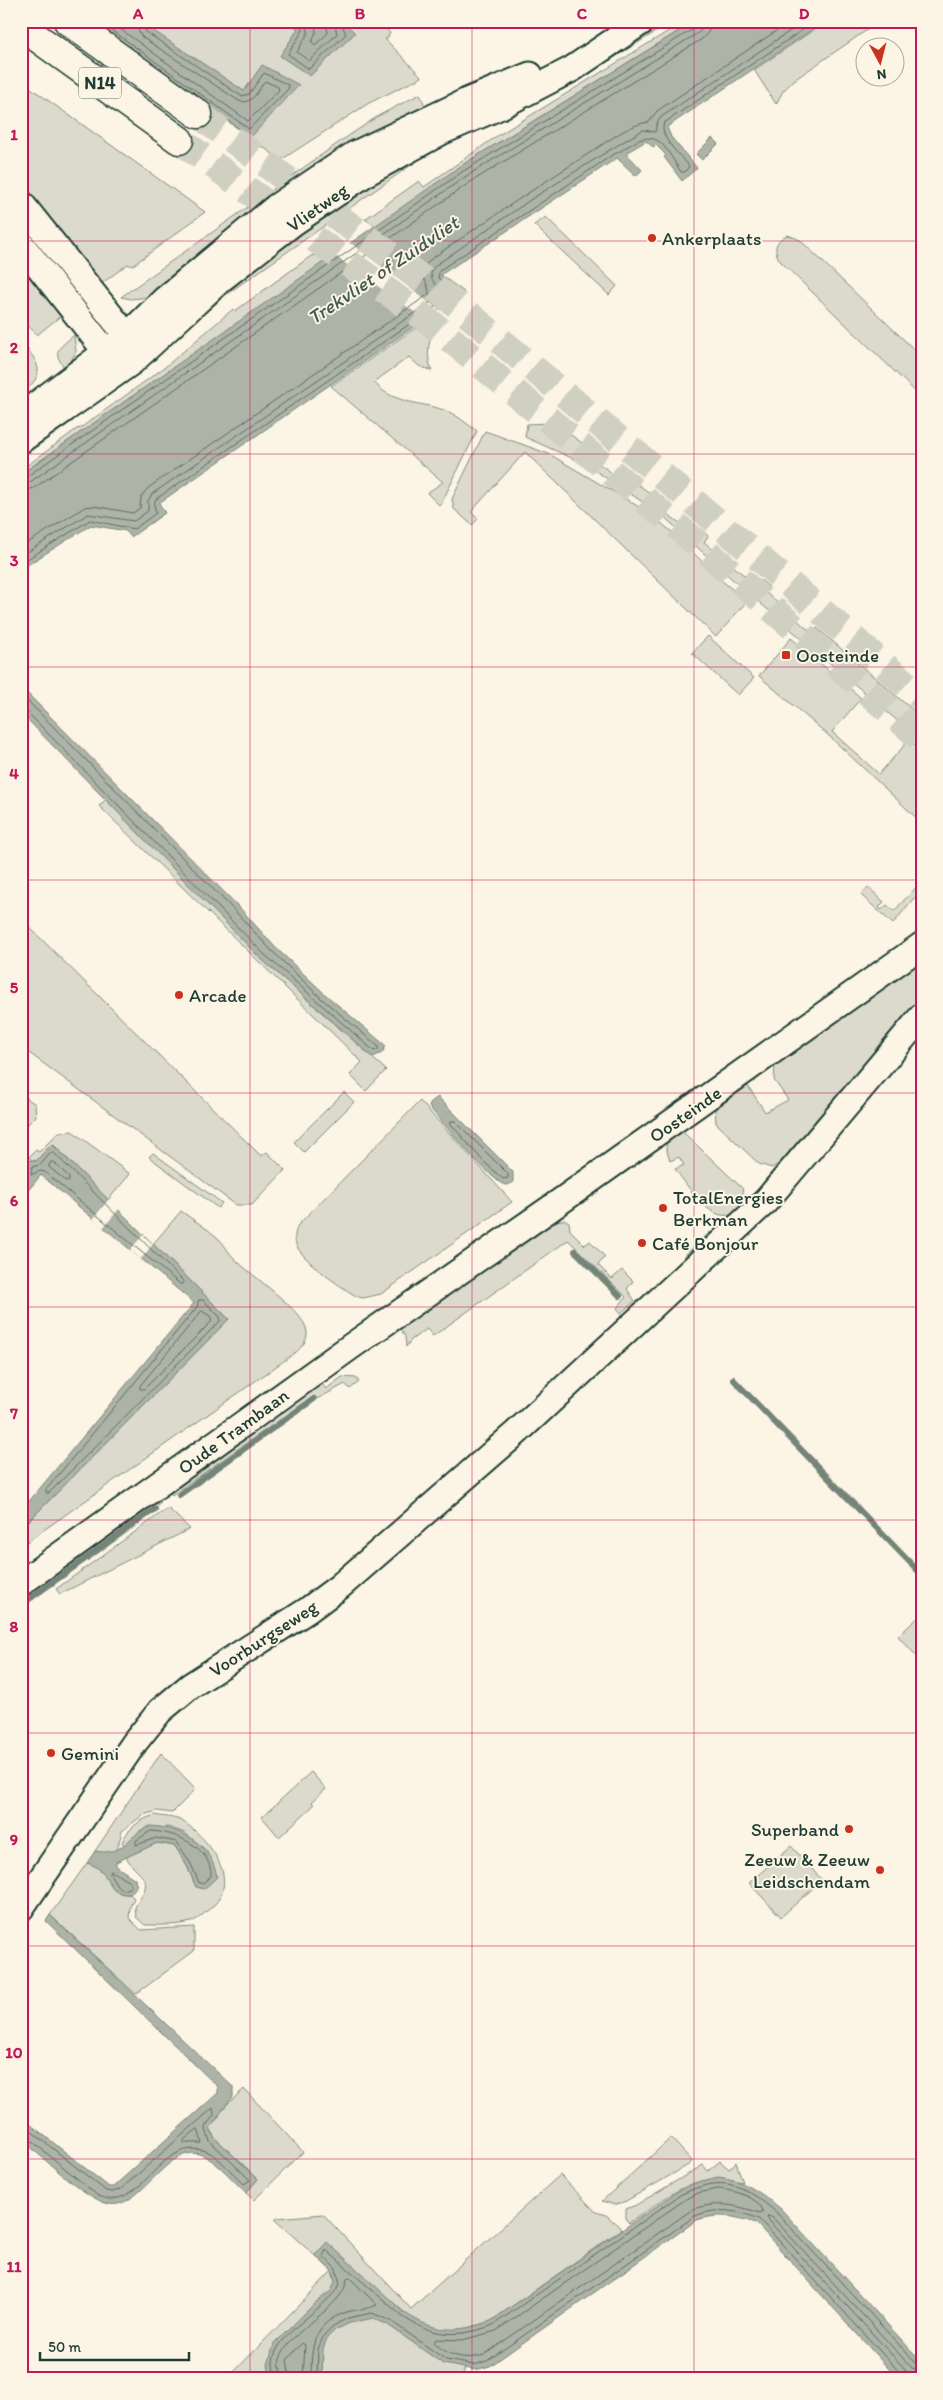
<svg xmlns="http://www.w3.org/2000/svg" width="943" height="2400" font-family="Itim,sans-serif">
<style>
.green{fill:#dcdacc;stroke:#7e8c80}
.water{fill:#aeb3a7;stroke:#758479}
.pier{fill:#fcf5e5}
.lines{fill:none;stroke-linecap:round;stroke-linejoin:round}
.shore{stroke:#586c62;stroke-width:1}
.stream{stroke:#758479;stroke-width:6}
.major-tunnel{stroke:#d0d0c2;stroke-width:28;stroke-dasharray:28 14;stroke-linecap:butt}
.minor-casing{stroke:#1f3d34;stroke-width:29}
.major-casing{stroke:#1f3d34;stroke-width:31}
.minor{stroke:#fcf5e5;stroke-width:25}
.major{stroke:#fcf5e5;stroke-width:28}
.grid{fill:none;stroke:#c2185b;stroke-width:1;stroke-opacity:0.55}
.poi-dot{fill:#c8321e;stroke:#fcf5e5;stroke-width:2}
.labels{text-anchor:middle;stroke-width:4;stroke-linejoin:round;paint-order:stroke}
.shield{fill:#fcf5e5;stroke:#617469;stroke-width:1}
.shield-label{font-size:18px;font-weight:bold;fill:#1f3d34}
.street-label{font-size:19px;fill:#1f3d34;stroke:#fcf5e5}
.poi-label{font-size:19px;fill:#1f3d34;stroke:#fcf5e5;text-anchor:start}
.water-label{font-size:20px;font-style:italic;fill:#435a51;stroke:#fcf5e5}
.neatline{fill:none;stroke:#c2185b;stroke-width:2}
.grid-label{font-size:16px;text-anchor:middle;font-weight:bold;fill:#c2185b}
</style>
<rect width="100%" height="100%" fill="#fcf5e5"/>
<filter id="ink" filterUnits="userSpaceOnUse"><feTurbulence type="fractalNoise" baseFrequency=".02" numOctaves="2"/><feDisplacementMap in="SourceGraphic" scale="10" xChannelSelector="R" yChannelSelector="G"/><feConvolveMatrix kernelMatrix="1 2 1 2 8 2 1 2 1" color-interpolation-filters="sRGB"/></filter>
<g filter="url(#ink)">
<path class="green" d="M90 21H379L390 33 387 39H385L422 77 369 103 281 160Z
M661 21H673L562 90 558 83Z
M685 21H695L459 167 377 227 365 219 419 181 424 187 497 136Z
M827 21H880L794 80 783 91 776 104 754 70Z
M21 81 205 212 132 266 128 264 101 284 21 187Z
M420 94 428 113 151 297 131 299 121 297 341 141 378 116Z
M434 149 227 294 135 375 94 405 92 401 300 224Z
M546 217 617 286 609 295 534 225Z
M788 235 800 240 922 357V398L781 262C772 250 775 240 788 235Z
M326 252 333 257 21 474V470L78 428 79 429 165 367 233 309 235 311 311 256Z
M21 264 63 314 37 335 21 318Z
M424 322 434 328C428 343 426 355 432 371L419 366 409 357 374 382C390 403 420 402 444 410 456 414 467 424 477 431L440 506 427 493 443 482 331 386Z
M74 335 76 351 67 371C51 351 57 350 74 335Z
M21 341C39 364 48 373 21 394Z
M70 417 73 421 21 458V450Z
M550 423 557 425 585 445 581 451 629 485 633 481 650 493 646 499 694 533 698 528 708 536 704 542 756 585 761 580 769 587 765 592 812 633 817 628 922 718V742L731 578 661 514 585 464 525 437 527 424Z
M485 431 549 454 646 511 672 532 722 581 747 601 716 637 525 452 471 512 478 519 472 525 454 509 452 499Z
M708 636 754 678 738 695 692 653Z
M791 638 861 698 832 732 879 774 909 740 922 751V823L828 735 759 676Z
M106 799 260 957 386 1070 366 1091 350 1075 362 1062 99 806Z
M922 881V893L913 899 893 924 861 895 868 887 884 902 879 907 881 910 887 905 894 911Z
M21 919 261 1156 267 1152 285 1170 252 1205H236L21 1047Z
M922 953V1004L787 1166 781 1162 772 1168 759 1164 716 1123 715 1109 748 1086 765 1112 788 1100 774 1080 775 1065 799 1049 797 1046Z
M344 1092 354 1102 304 1152 294 1142Z
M21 1094 35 1104 36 1116 21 1131Z
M420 1101 512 1202 381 1294 363 1298 356 1296C341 1287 301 1260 296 1244 293 1237 296 1231 298 1225Z
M72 1131 130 1174 108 1200 53 1144 36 1161 31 1160 29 1157 36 1150 39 1152 59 1132Z
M677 1132H683L742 1188 745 1204C718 1237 691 1190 675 1169L684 1165 679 1157 670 1161 666 1148 667 1140Z
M153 1153 222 1203 218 1208 149 1157Z
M181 1211C193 1220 207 1228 218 1238 225 1244 228 1253 235 1259 250 1275 306 1312 307 1332 308 1349 285 1359 274 1368L21 1546V1529L229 1319 153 1244Z
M565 1220 569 1222 570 1230 585 1245 590 1241 605 1257 598 1265 612 1279 622 1270 633 1281 627 1289 635 1301 621 1313 617 1308 626 1297 568 1240 433 1336 427 1329 411 1340 406 1347 405 1336 396 1323 544 1221Z
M710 1232 711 1236 681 1266 686 1254Z
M342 1377 356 1378 359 1382 350 1389 345 1384 317 1399 314 1396 172 1495 169 1491 322 1384 326 1389Z
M158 1499 161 1502 21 1602V1598Z
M168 1508 190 1529 60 1594 56 1589Z
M922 1614V1662L898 1636Z
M161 1753 196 1789 172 1813 157 1811 143 1815 122 1831 118 1846 114 1852 106 1854 95 1851Z
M311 1772 326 1789 312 1802 314 1805 279 1837 262 1817Z
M155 1815C163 1817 175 1817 182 1821 210 1839 245 1884 207 1911 202 1915 197 1920 191 1922 177 1926 160 1925 145 1925L136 1917 135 1907C156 1874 142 1883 126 1857L157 1843 175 1846 187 1866 196 1887 208 1852 185 1833 168 1827 141 1830 125 1845 122 1843C126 1829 141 1819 155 1815Z
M791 1846 822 1880 781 1917 749 1883Z
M87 1863C113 1870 105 1896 130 1894L134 1898 130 1907 129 1918 141 1930 194 1927V1951L136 1994 50 1915Z
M244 2089 303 2152 254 2200 246 2193 258 2179 214 2137 210 2127 219 2117 220 2111Z
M671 2138 692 2161 690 2164 626 2201 615 2205 602 2201Z
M720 2161 729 2169 736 2162 743 2182C694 2170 668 2197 629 2223L626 2220V2209L636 2205 703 2165 708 2171Z
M560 2175 596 2212 606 2215 622 2229 491 2321 475 2326 462 2379H227L332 2271 275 2220 277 2218 323 2214 411 2309Z"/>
<path class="water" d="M90 21H152L148 27 244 91 262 65 299 85 251 137Z
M288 21H343L355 33 310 76 280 56 298 29Z
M695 21H825L667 127 671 137 697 168 682 181 664 157 666 155 656 145 653 147 646 141 626 153 642 170 636 176 617 158 442 274V276L464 292 159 503 165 513 131 537 126 531 91 525 21 569V474L459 167Z
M712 138 718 144 702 160 696 154Z
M21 687 238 906 275 947 326 995 386 1046 382 1053 373 1057 260 958 21 713Z
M438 1097 513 1172V1183C510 1183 508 1185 506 1185 495 1186 439 1118 429 1107L431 1102Z
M52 1144 229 1319 21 1529V1511L194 1303 41 1175 21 1199V1175L27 1169 26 1165 31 1160 36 1161Z
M150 1826C183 1828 211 1844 217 1877L204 1889 196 1887 187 1866 175 1846 157 1843 116 1862V1866L135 1879 137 1886 130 1894C105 1896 113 1870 87 1863L95 1851C123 1857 128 1835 150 1826Z
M50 1915 233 2087V2097C223 2107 219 2117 210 2128L214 2137 258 2179 246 2193C235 2182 219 2164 206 2157 170 2136 142 2211 109 2204 85 2199 42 2156 21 2139V2117L109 2187H113L218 2093V2087L46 1921Z
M718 2177C745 2180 761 2193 781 2209L922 2362V2379H898L756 2223C733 2216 720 2213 697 2220L490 2366 475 2370 443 2364 388 2325 373 2318 350 2323 335 2330 327 2338 323 2349 322 2379H271L268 2365 274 2344 316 2302 331 2291 335 2282 332 2271 315 2255 327 2242 405 2313C435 2333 457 2333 491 2321L678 2191 694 2183Z"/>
<path class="pier" d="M348 243 352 244 439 310 426 320 335 256 337 254 335 253Z
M109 1199 119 1209 103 1228 93 1219Z
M143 1235 153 1244 141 1259 130 1250Z"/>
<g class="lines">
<path class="shore" d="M99 21 249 129 289 88 288 85 264 73 249 94 241 96 146 32 144 27 146 21
M109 21 248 121 279 90 278 87 265 81C257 90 254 105 239 101L142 37 138 30 139 21
M297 21 302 25 303 30 288 54 309 69 346 34 340 21
M307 21 308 33 297 52 309 61 337 34 334 21
M315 21 316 32 312 42 315 45 328 33 326 21
M21 478 26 477 462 172 695 28 697 21
M21 484 30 482 465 177 698 33 703 28 704 21
M21 492 34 488 469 183 702 39 709 31 711 21
M21 547 85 507 94 506 133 513 140 508 141 497 148 488 429 294C429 280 414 275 431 259 482 224 533 189 585 156 603 145 628 124 649 122L657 111 791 21
M21 556 88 514 134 521 148 511V501L152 494 442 294V290C433 283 426 275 436 265L533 198 621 143 643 130 655 132 657 123 661 117 805 21
M21 563 90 520 134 529 156 513 154 504 156 499 453 294V290L438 278 440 270 614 154C621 152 626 147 633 143 660 127 668 153 681 172H685L689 166C681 156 658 137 664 123L816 21
M21 694 234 910 271 950 322 999 378 1046V1050L374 1051 264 954 27 712 21 710
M451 1121H455L508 1174V1178L503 1179 483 1161 451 1124Z
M51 1153H54L183 1281V1284H180L45 1172 40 1171 31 1175 32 1167 40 1165Z
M51 1162H54L69 1177V1181H66L49 1167Z
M199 1300H203L220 1317V1321L49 1493H46V1490L197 1307Z
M202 1311 210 1316 212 1321 144 1389H140V1386Z
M151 1831C175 1832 212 1847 211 1876L203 1883H199L191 1864 177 1842 156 1838 136 1845V1841Z
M111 1871 130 1881 131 1887 123 1890 118 1887 110 1874Z
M21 2123 106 2191 113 2192 121 2189 213 2108 214 2115 205 2127 210 2141 250 2180 244 2184C235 2176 216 2154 206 2151 163 2138 149 2195 113 2199 109 2200 103 2197 98 2196L26 2136 21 2135
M198 2129 202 2143H184V2140Z
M718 2189C732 2190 758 2196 763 2211L760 2213C735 2205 718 2201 693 2209L484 2355C465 2361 449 2356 434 2343L436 2339 462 2340 496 2331 683 2201 698 2193Z
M276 2379C275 2374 273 2368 273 2363 274 2333 327 2309 340 2284L336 2269 323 2256 326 2250 402 2316C431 2337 460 2338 493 2325L680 2195C723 2174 742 2183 777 2213L916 2363 922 2365
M282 2379C282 2372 278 2366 280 2359 288 2329 344 2309 347 2279L350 2278 377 2305C369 2309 357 2309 347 2312 312 2323 311 2347 311 2379
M290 2379 287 2360 302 2343 305 2345 303 2379
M317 2379 318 2349 324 2335 333 2326 348 2318 372 2313 391 2321 446 2360 474 2365 487 2361 695 2216C716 2207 738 2210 759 2219L900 2373 901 2379
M908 2379 905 2369 767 2219 768 2216 773 2218 912 2368 922 2371"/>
<path class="stream" d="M575 1251 620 1296
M733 1379 922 1575
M179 1495 314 1399
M21 1605 155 1509"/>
<path class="major-tunnel" d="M198 114 456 304 695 503 922 698
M179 140 431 323 684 532 922 739"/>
<g class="minor-casing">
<path id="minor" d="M21 203 127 336 130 352
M21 244 107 353 122 358
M21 416 127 336 165 299 276 207 355 154 467 101 530 75
M21 440 132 362 220 280 293 223 368 172 441 132 501 106 572 69 643 21
M21 1583 353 1345 551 1208 922 945
M21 1908 135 1742 160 1711 190 1686 308 1610 339 1587 516 1433 766 1201 922 1016"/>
</g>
<g class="major-casing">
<path id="major" d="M68 21 198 114
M21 26 179 140"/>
</g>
<use href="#minor" class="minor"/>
<use href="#major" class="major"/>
</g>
</g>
<path class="grid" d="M250 21V2379M472 21V2379M694 21V2379M21 241H922M21 454H922M21 667H922M21 880H922M21 1093H922M21 1307H922M21 1520H922M21 1733H922M21 1946H922M21 2159H922"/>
<g class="poi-dot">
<circle cx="652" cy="238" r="5"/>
<rect x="781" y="650" width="10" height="10" rx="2.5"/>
<circle cx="179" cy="995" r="5"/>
<circle cx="663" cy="1208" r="5"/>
<circle cx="642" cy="1243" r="5"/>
<circle cx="51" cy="1753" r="5"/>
<circle cx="849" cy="1829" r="5"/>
<circle cx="880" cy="1870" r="5"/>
</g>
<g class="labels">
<rect class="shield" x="79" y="67.5" width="42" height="31" rx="4"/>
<g class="shield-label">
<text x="100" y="89">N14</text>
</g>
<g class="street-label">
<text transform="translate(317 207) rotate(-35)" y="7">Vlietweg</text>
<text transform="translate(685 1114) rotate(-35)" y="7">Oosteinde</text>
<text transform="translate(233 1431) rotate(-36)" y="7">Oude Trambaan</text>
<text transform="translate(263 1638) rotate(-33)" y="7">Voorburgseweg</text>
</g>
<g class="poi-label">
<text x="662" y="245">Ankerplaats</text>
<text x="796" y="662">Oosteinde</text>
<text x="189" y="1002">Arcade</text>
<text x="673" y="1204">TotalEnergies<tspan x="673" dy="22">Berkman</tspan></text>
<text x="652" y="1250">Café Bonjour</text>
<text x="61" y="1760">Gemini</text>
<text x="839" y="1836" text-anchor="end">Superband</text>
<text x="870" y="1866" text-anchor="end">Zeeuw &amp; Zeeuw<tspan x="870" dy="22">Leidschendam</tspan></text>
</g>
<g class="water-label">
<text transform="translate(383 270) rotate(-34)" y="7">Trekvliet of Zuidvliet</text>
</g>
</g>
<rect width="943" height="2400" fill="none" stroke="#fcf5e5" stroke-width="55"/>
<g transform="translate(880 62) rotate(173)"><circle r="24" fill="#fcf5e5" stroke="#a4ab9e"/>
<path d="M0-4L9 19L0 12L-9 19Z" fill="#c8321e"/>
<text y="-8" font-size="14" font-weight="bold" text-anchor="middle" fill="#1f3d34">N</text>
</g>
<path d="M40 2352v8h149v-8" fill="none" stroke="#1f3d34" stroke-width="2.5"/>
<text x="48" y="2352" font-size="15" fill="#1f3d34" stroke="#fcf5e5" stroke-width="4" paint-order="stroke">50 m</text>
<rect x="28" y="28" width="888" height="2344" class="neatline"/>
<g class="grid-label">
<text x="138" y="19">A</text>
<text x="360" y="19">B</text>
<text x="582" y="19">C</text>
<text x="804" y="19">D</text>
<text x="14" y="140">1</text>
<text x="14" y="353">2</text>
<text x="14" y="566">3</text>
<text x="14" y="779">4</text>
<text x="14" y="993">5</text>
<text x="14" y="1206">6</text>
<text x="14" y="1419">7</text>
<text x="14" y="1632">8</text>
<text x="14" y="1845">9</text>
<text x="14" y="2058">10</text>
<text x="14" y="2272">11</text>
</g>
</svg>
